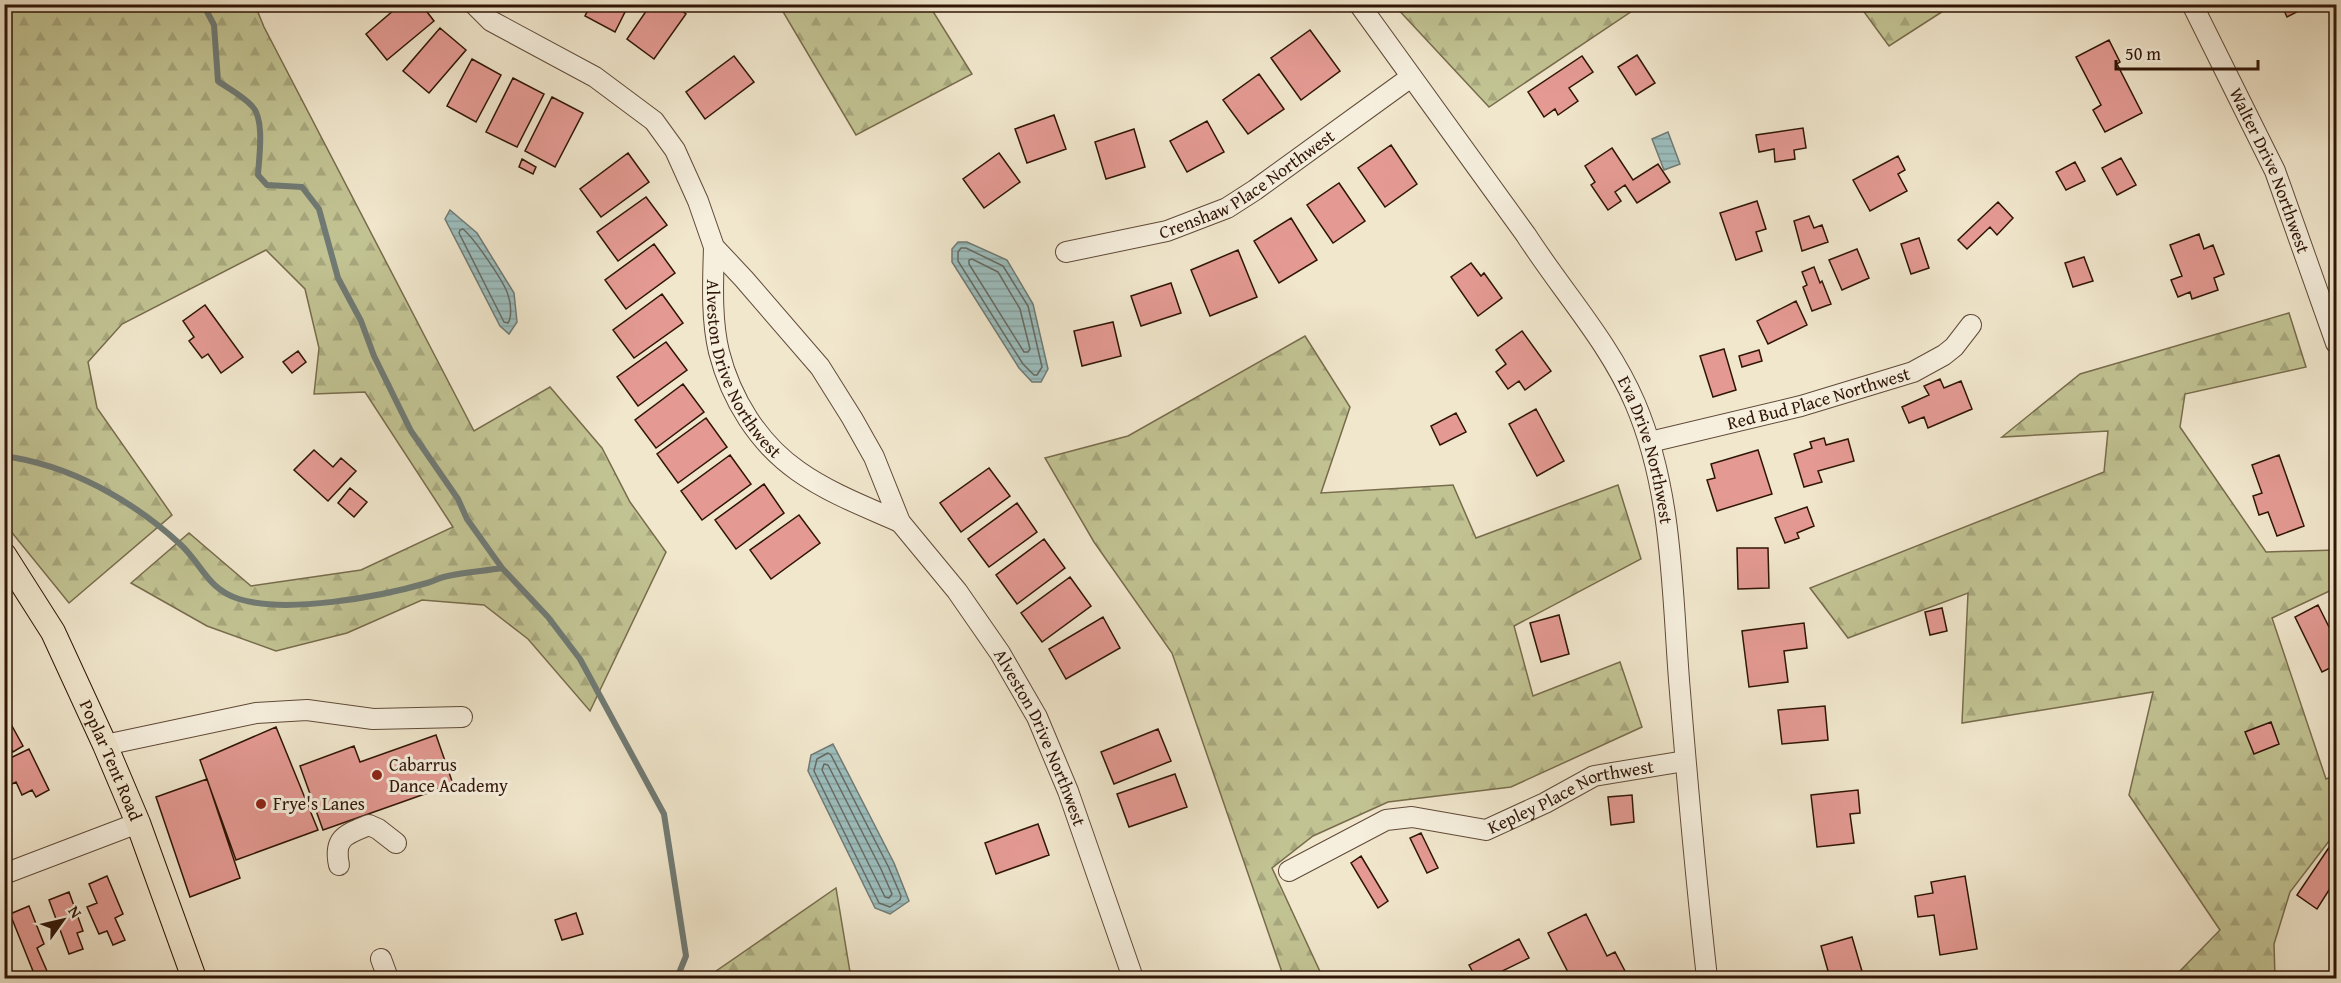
<svg xmlns="http://www.w3.org/2000/svg" width="2341" height="983" font-family="'Gentium Book Plus',serif">
<style>
.forest{fill:url(#forest-firs);stroke:#786c4c;stroke-width:1.5}
.water{fill:url(#water-rules);stroke:#707a74;stroke-width:1.5}
.lines{fill:none;stroke-linecap:round;stroke-linejoin:round}
.shore{stroke:#666a62;stroke-width:1.5}
.stream{stroke:#707a74;stroke-width:6}
.building{fill:#e49a93;stroke:#2f1506;stroke-width:1.5}
.minor-casing{stroke:#604a38;stroke-width:22}
.major-casing{stroke:#2f1506;stroke-width:26}
.minor{stroke:#f6efde;stroke-width:20}
.major{stroke:#f1e7cd;stroke-width:24}
.poi-dot{fill:#8f2418;stroke:#f6efde;stroke-width:2}
.labels{text-anchor:middle;stroke-width:6;stroke-linejoin:round;paint-order:stroke}
.street-label{font-size:18px;fill:#2f1506;stroke:#f6efde}
.poi-label{font-size:18px;fill:#2f1506;stroke:#f6efde;text-anchor:start}
</style>
<defs>
<pattern id="forest-firs" width="22" height="20" patternUnits="userSpaceOnUse" patternTransform="scale(1.5)"><rect width="22" height="20" fill="#c2c393"/><path d="M5 1l3.5 6h-7zM16 11l3.5 6h-7z" fill="#a7a77d"/></pattern>
<pattern id="water-rules" width="6" height="5" patternUnits="userSpaceOnUse" patternTransform="scale(1.5)"><rect width="6" height="5" fill="#9cbebe"/><path d="M0 2.5h6" fill="none" stroke="#87a2a2"/></pattern>
</defs>
<rect width="100%" height="100%" fill="#f1e7cd"/>
<filter id="stains"><feTurbulence type="fractalNoise" baseFrequency=".00333" numOctaves="4"/><feColorMatrix values="0 0 0 0 .2 0 0 0 0 .09 0 0 0 0 .02 0 0 0 .5 -.17"/></filter>
<radialGradient id="worn" r=".72"><stop offset=".6" stop-color="#630" stop-opacity="0"/><stop offset="1" stop-color="#630" stop-opacity=".3"/></radialGradient>
<path class="forest" d="M4 5H255L264 27 474 431 550 387 602 448 630 502 666 552 590 711 528 639 484 605 422 600 347 633 276 651 207 626 131 583 189 533 251 586 361 570 453 527 365 392 314 394 319 348 305 289 266 250 122 324 88 362 97 408 172 515 69 603 5 524Z
M779 5H929L972 74 856 135Z
M1394 5H1641L1489 107Z
M1950 5 1951 6 1889 46 1859 5Z
M2289 313 2306 367 2185 394 2180 427 2266 552 2336 550V588L2272 618 2326 779 2336 775V832L2290 892 2274 944 2275 978H2187L2180 971 2220 930 2129 795 2153 692 1962 723 1968 593 1848 638 1810 588 2104 472 2108 431 2002 437 2080 374Z
M1305 336 1350 407 1321 493 1453 485 1476 538 1618 485 1641 559 1514 626 1533 696 1620 662 1642 727 1511 787 1388 802 1313 836 1272 868 1323 978H1284L1172 653 1094 542 1045 458 1128 436Z
M836 888 851 978H706Z"/>
<path class="water" d="M1668 132 1680 164 1664 170 1652 139Z
M450 210 477 233 514 293 517 322 509 334 500 326 445 219Z
M958 242H967L1007 260 1033 304 1048 369 1041 382H1032L1019 368 952 262V249Z
M833 744 894 863 909 901 890 914 875 908 808 771 811 755Z"/>
<g class="lines">
<path class="shore" d="M460 230 463 229C474 238 505 283 508 295 511 303 512 317 508 323L504 322 459 233Z
M961 248H966L1003 266 1028 306 1042 367 1037 375H1034L1023 364 958 261V252Z
M972 259 998 272 1020 309 1030 349 1028 352H1024L969 264V260Z
M828 753 831 755 888 866 901 896 900 900 890 907 879 903 814 771 817 759Z
M824 764 828 765 881 869 892 894 889 898 885 897 822 770Z"/>
<path class="stream" d="M203 4 214 25 218 81C229 89 243 96 252 106 265 119 259 157 258 175L267 185 302 187 319 209 338 278 361 321 374 356 411 431 458 499 467 519 502 568 548 617 580 659 664 814 686 956 677 978
M4 456C70 465 132 500 180 544 202 564 207 589 239 599 286 614 379 597 427 583 434 581 441 577 448 576 466 572 484 571 502 568"/>
</g>
<path class="building" d="M401 4H421L434 21 387 60 366 34Z
M564 4H580L577 11Z
M591 4H629L615 32 585 16Z
M651 4H672L686 14 654 59 627 39Z
M2281 4H2312L2287 17Z
M440 28 466 50 429 93 403 71Z
M1310 30 1340 71 1301 100 1271 58Z
M2109 40 2120 62 2117 64 2142 113 2105 132 2093 110 2101 105 2076 57Z
M1637 55 1655 83 1636 95 1618 67Z
M734 56 754 82 705 119 686 92Z
M1582 56 1593 72 1569 88 1578 101 1558 115 1555 109 1544 117 1528 92Z
M472 59 501 75 476 122 447 106Z
M1259 74 1284 109 1248 134 1223 100Z
M513 78 544 94 517 147 486 132Z
M552 97 583 113 555 167 525 151Z
M1054 115 1066 149 1027 163 1015 129Z
M1207 121 1224 152 1187 172 1170 141Z
M1803 128 1806 148 1794 150 1795 159 1775 162 1774 149 1759 152 1756 135Z
M1134 129 1145 167 1106 179 1095 142Z
M1391 145 1417 184 1385 207 1358 168Z
M1612 148 1633 180 1658 164 1670 182 1637 203 1625 185 1615 192 1621 201 1608 210 1591 185 1595 182 1585 166Z
M628 153 649 182 601 217 580 189Z
M999 153 1020 182 984 208 963 179Z
M1898 156 1905 170 1898 174 1907 191 1870 211 1853 180Z
M2121 158 2136 185 2117 195 2102 168Z
M522 159 536 167 533 174 519 167Z
M2075 162 2085 181 2066 190 2056 172Z
M1339 183 1365 221 1333 243 1307 205Z
M646 197 667 225 618 261 597 232Z
M1757 201 1766 229 1756 232 1762 251 1736 260 1720 213Z
M1998 202 2013 218 1997 235 1990 227 1967 249 1958 240Z
M1809 216 1814 228 1822 225 1828 242 1802 251 1794 221Z
M1291 218 1317 260 1279 283 1254 241Z
M2199 234 2204 249 2213 245 2224 274 2214 278 2218 290 2192 299 2190 292 2178 297 2171 280 2182 276 2170 245Z
M1919 238 1929 268 1911 274 1901 244Z
M654 244 675 273 626 309 605 280Z
M1857 249 1869 278 1842 290 1829 260Z
M1238 250 1257 297 1210 316 1191 270Z
M2084 257 2093 281 2073 287 2065 263Z
M1471 263 1481 276 1484 273 1502 298 1478 316 1451 277Z
M1814 267 1820 283 1822 281 1831 304 1812 311 1803 287 1807 285 1802 272Z
M1171 283 1181 313 1141 326 1131 296Z
M662 294 683 323 634 358 613 330Z
M1796 301 1807 325 1768 344 1757 321Z
M205 305 243 357 221 373 208 354 202 358 189 341 194 337 183 321Z
M1113 322 1121 356 1082 366 1074 331Z
M1522 331 1551 371 1525 390 1519 381 1508 389 1496 372 1506 364 1496 350Z
M666 342 687 370 638 406 617 377Z
M1724 349 1736 390 1713 397 1700 356Z
M1759 350 1762 361 1742 367 1739 356Z
M298 351 306 362 292 373 283 362Z
M1940 379 1944 388 1961 381 1972 409 1928 428 1924 417 1909 423 1902 407 1929 395 1924 386Z
M683 384 704 412 656 448 635 420Z
M1536 409 1564 461 1537 476 1509 424Z
M1456 413 1466 432 1440 445 1431 426Z
M706 418 727 447 678 483 657 454Z
M1824 438 1826 445 1848 439 1854 461 1818 471 1822 482 1804 487 1794 454 1812 448 1810 442Z
M314 450 333 467 341 458 356 471 328 501 294 470Z
M1758 450 1772 494 1717 511 1707 480 1715 478 1711 464Z
M730 455 751 484 702 520 681 491Z
M2279 455 2304 526 2277 536 2268 512 2259 515 2253 496 2262 493 2252 465Z
M989 468 1010 496 961 532 940 503Z
M764 484 784 513 736 549 715 520Z
M350 488 367 502 354 517 338 503Z
M1017 503 1037 532 989 567 968 539Z
M1807 507 1814 526 1797 533 1799 538 1785 543 1775 518Z
M799 515 820 543 771 579 750 550Z
M1044 539 1065 568 1017 604 996 575Z
M1737 548H1768L1769 588 1738 589Z
M1070 577 1091 606 1042 642 1021 613Z
M2318 605 2336 641V665L2322 672 2295 617Z
M1942 608 1947 631 1930 635 1925 612Z
M1559 615 1569 654 1541 662 1530 623Z
M1103 617 1120 648 1066 679 1049 649Z
M1804 623 1807 648 1784 651 1788 682 1749 687 1742 631Z
M1825 706 1828 740 1782 744 1778 710Z
M2271 722 2279 744 2254 754 2245 732Z
M12 726 23 746 13 752 10 747 4 751V730Z
M276 727 318 830 236 860 200 760Z
M1158 729 1171 761 1114 784 1101 752Z
M436 735 453 784 323 830 300 766 354 746 360 762Z
M29 749 49 790 36 797 32 790 22 795 16 782 4 788V761Z
M1175 774 1187 807 1129 827 1117 794Z
M207 779 240 878 190 897 156 797Z
M1858 790 1860 813 1850 814 1854 843 1817 847 1811 795Z
M1632 795 1634 822 1611 825 1608 797Z
M1038 824 1049 855 996 874 985 843Z
M1421 833 1438 868 1427 873 1410 838Z
M2336 837V879L2317 909 2297 895Z
M1361 856 1388 901 1378 908 1351 863Z
M107 876 123 914 115 918 125 940 113 945 107 931 99 934 87 907 97 903 89 884Z
M1965 876 1977 949 1940 955 1934 915 1918 917 1915 896 1933 893 1931 882Z
M69 892 83 931 77 933 83 949 69 954 49 900Z
M29 906 44 944 37 948 47 971 35 976 10 914Z
M576 913 583 934 562 940 555 920Z
M1586 914 1607 956 1615 952 1626 973 1615 978H1571L1548 933Z
M1852 937 1864 978H1830L1821 946Z
M1519 939 1529 958 1488 978H1476L1469 965Z"/>
<g class="lines">
<g class="minor-casing">
<g id="minor">
<path id="s1" d="M474 4 491 21 595 77 654 121 675 150 698 201 714 247 744 279 820 367 852 418 874 457 900 522 957 591 1000 653 1037 717 1068 791 1133 978"/>
<path id="s2" d="M1359 4 1526 235C1562 291 1609 342 1635 403 1672 489 1672 587 1679 680 1687 780 1696 879 1707 978"/>
<path id="s3" d="M2192 4 2275 171 2336 343"/>
<path id="s4" d="M714 247C713 281 711 319 719 352 731 399 758 443 798 471 829 493 866 507 900 522"/>
<path id="s5" d="M1066 252 1167 231 1227 208 1255 190 1411 77"/>
<path id="s6" d="M1650 442 1801 406 1913 372 1944 355 1954 347 1971 325"/>
<path d="M105 745 256 713 307 710 373 719 462 717"/>
<path d="M339 865C333 837 347 834 369 825L378 829 396 843"/>
<path id="s7" d="M1289 871 1386 820 1412 817 1486 830 1545 803 1594 776 1685 761"/>
<path d="M4 874 138 823"/>
<path d="M381 959 388 978"/>
</g>
</g>
<g class="major-casing">
<g id="major">
<path id="s8" d="M4 555 53 632 105 745 138 823 194 978"/>
</g>
</g>
<use href="#minor" class="minor"/>
<use href="#major" class="major"/>
</g>
<g class="poi-dot">
<circle cx="377" cy="775" r="6"/>
<circle cx="261" cy="804" r="6"/>
</g>
<g class="labels">
<g class="street-label">
<text dy="6" stroke="none"><textPath href="#s3" startOffset="184">Walter Drive Northwest</textPath></text>
<text dy="6" stroke="none"><textPath href="#s5" startOffset="196">Crenshaw Place Northwest</textPath></text>
<text dy="6" stroke="none"><textPath href="#s4" startOffset="129">Alveston Drive Northwest</textPath></text>
<text dy="6" stroke="none"><textPath href="#s6" startOffset="174">Red Bud Place Northwest</textPath></text>
<text dy="6" stroke="none"><textPath href="#s2" startOffset="534">Eva Drive Northwest</textPath></text>
<text dy="6" stroke="none"><textPath href="#s1" startOffset="950">Alveston Drive Northwest</textPath></text>
<text dy="6" stroke="none"><textPath href="#s8" startOffset="232">Poplar Tent Road</textPath></text>
<text dy="6" stroke="none"><textPath href="#s7" startOffset="303">Kepley Place Northwest</textPath></text>
</g>
<g class="poi-label">
<text x="389" y="771">Cabarrus<tspan x="389" dy="21">Dance Academy</tspan></text>
<text x="273" y="810">Frye's Lanes</text>
</g>
</g>
<rect width="2341" height="983" fill="none" stroke="#f1e7cd" stroke-width="24"/>
<rect x="6" y="6" width="2329" height="971" fill="none" stroke="#2f1506" stroke-width="3"/>
<rect x="12" y="12" width="2317" height="959" fill="none" stroke="#2f1506" stroke-width="1.5"/>
<g transform="translate(63 920) rotate(56)" stroke="#f6efde" stroke-width="4.5" paint-order="stroke">
<path d="M0-4.5L10 22L0 15L-10 22Z" fill="#2f1506"/>
<text y="-9" font-size="16" font-weight="bold" text-anchor="middle" fill="#2f1506">N</text>
</g>
<path d="M2116 60v9h142v-9" fill="none" stroke="#2f1506" stroke-width="3"/>
<text x="2125" y="60" font-size="18" fill="#2f1506" stroke="#f6efde" stroke-width="4.5" paint-order="stroke">50 m</text>
<rect width="100%" height="100%" filter="url(#stains)"/>
<rect width="100%" height="100%" fill="url(#worn)"/>
</svg>
